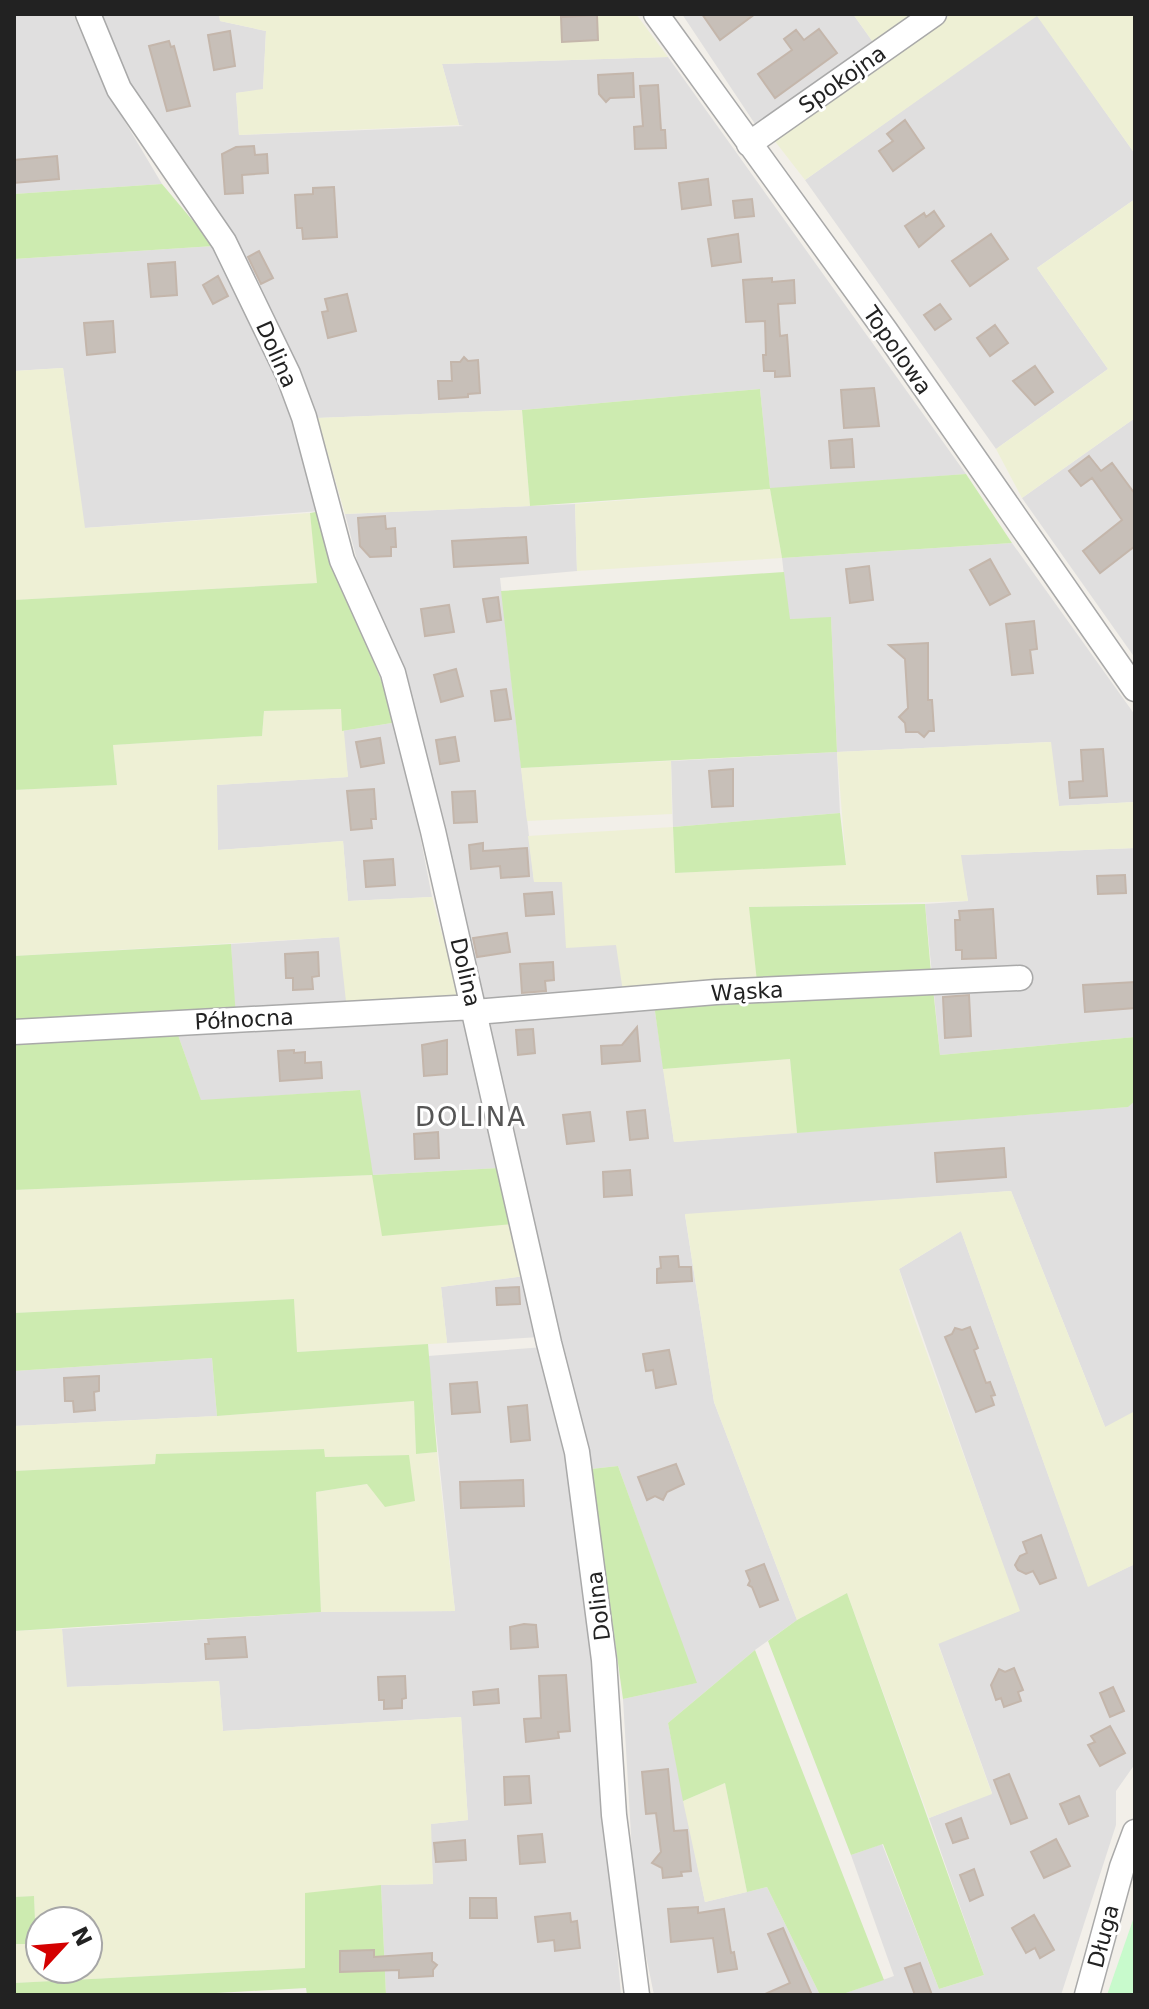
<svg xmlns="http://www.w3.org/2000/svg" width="1149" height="2009" font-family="'DejaVu Sans',sans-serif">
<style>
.residential{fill:#e0dfdf}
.farmland{fill:#eef0d5;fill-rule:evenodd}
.grass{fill:#cdebb0}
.park{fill:#c8facc}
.building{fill:#c7bfb8;stroke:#c4b6ab;stroke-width:2}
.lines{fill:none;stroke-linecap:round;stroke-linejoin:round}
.minor-casing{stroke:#a9a9a9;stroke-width:27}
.minor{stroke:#fff;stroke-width:24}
.labels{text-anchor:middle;stroke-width:6;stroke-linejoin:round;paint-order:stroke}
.street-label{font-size:22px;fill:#222;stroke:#fff}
.quarter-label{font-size:26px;letter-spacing:2px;fill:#555;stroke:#fff}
</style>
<rect width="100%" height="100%" fill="#f2efe9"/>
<path class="residential" d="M14 14H73L105 88 162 184 14 194Z
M99 14H219L220 21 266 31 263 90 236 93 239 135 464 126 459 125 442 64 668 57 966 474 770 489 760 389 522 410 317 418 130 86Z
M682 14H853L875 45 757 127Z
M1037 15 1135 154V199L1037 268 1108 369 996 449 805 180Z
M214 246 274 357 321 511 84 528 63 368 14 371V259Z
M1135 418V658L1022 498Z
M575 504 577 571 500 578 534 881 562 882 616 945 654 1004 674 1142 1127 1107 1135 1101V1502L1011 1191 685 1215 714 1402 797 1620 755 1650 668 1723 705 1902 767 1887 820 1995H654L635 1902 623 1699 696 1683 618 1466 591 1469 406 682 358 564 345 514Z
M1012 543 1135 715V802L1059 806 1050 742 837 752 840 813 673 827 671 761 837 752 831 618 789 619 782 558Z
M398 722 432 897 348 901 343 841 218 850 216 785 348 777 342 731Z
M1135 848V1037L940 1055 925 904 968 901 960 855Z
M340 937 464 1014 499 1168 372 1175 359 1090 201 1101 178 1035 236 1031 231 944Z
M961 1231 1088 1586 1135 1564V1764L1116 1791V1825L1061 1995H840L894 1976 851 1855 882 1844 939 1989 984 1975 929 1818 992 1793 938 1643 1019 1611 899 1269Z
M525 1276 540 1337 447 1343 441 1287Z
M544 1347 567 1443 587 1603 621 1995H386L381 1885 433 1884 430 1824 468 1820 461 1717 223 1731 219 1681 66 1687 62 1629 321 1612 455 1611 428 1356Z
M212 1358 217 1416 14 1426V1371Z"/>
<path class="farmland" d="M219 14H636L668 57 442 64 459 125 239 135 236 93 263 89 266 31 220 21Z
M853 14H919L875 45Z
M951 14H1135V154L1037 16 805 180 774 140Z
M1135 199V418L1022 498 996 449 1108 369 1037 268Z
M63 368 85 528 310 513 318 583 14 600V371Z
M522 410 530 506 345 514 317 418Z
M770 489 782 558 577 571 575 504Z
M342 709 348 777 217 785 218 850 343 841 348 901 432 897 464 1014 348 1020 339 937 14 956V790L117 785 113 745 262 736 264 711Z
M1051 742 1059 806 1135 802V848L961 855 968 901 750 907 757 982 623 992 616 945 566 948 562 882H534L528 836 673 827 675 873 846 864 837 752Z
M671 761 672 814 527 821 521 768Z
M790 1059 797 1133 674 1142 663 1069Z
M372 1175 513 1224 525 1276 441 1287 447 1343 296 1352 294 1299 14 1313V1190Z
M1011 1191 1105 1427 1135 1411V1564L1088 1587 961 1231 899 1269 912 1312 1020 1611 938 1644 992 1794 929 1818 847 1593 797 1620 714 1402 685 1214Z
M414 1401 416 1454 437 1452 455 1611 321 1612 316 1492 368 1484 408 1455 324 1457 323 1449 156 1454 155 1464 14 1471V1426L217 1416Z
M62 1629 67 1687 219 1681 223 1731 461 1717 468 1820 431 1824 433 1884 381 1885 305 1968 14 1983V1944L36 1943 34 1896 14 1897V1631ZM40 1921H88V1969H40Z
M725 1783 747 1892 705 1902 683 1801Z"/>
<path class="grass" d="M162 184 214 246 14 259V194Z
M760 389 770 488 966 474 1012 543 782 558 770 489 530 506 522 410Z
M321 511 343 586 398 722 342 731 341 709 264 711 262 736 113 745 117 785 14 790V600L317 583 310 513Z
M784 572 790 619 831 617 837 752 521 768 501 591Z
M840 813 846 865 675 873 673 827Z
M925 904 931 973 757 982 749 907Z
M231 944 237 1032 178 1035 201 1100 360 1090 373 1175 499 1168 513 1224 382 1236 372 1175 14 1190V956Z
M933 988 940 1055 1135 1037V1101L1128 1107 797 1133 790 1059 663 1069 654 1004Z
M294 1299 297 1352 428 1344 437 1452 416 1454 414 1401 217 1416 212 1358 14 1371V1313Z
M324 1449 325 1457 409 1455 415 1501 385 1507 367 1484 316 1492 321 1612 14 1631V1471L155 1464 156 1454Z
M618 1466 697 1683 623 1699 591 1469Z
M847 1593 984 1975 939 1989 883 1844 851 1855 768 1641 797 1620Z
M755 1650 884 1980 840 1995H820L767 1887 747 1892 725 1783 683 1801 668 1723Z
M381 1885 386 1995H307L306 1988 181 1995H14V1983L305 1968V1893Z
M34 1896 36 1944H14V1897Z"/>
<path class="park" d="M1135 1914V1995H1107L1134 1917Z"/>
<path class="building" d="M702 14H755L720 40Z
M597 15 598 40 562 42 561 17Z
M819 29 837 53 775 98 758 74 792 50 784 39 796 30 804 40Z
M230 31 235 66 214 70 208 35Z
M169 41 171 47 174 46 190 106 167 111 149 46Z
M633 73 634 97 610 98 606 102 599 94 598 75Z
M658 85 661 130H665L666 148 635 149 634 127 643 126 640 86Z
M905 120 924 148 893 171 879 151 893 141 887 134Z
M254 146 255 155 267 154 268 173 242 175 243 193 225 194 222 154 236 147Z
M57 156 59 179 14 183V160Z
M708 179 711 205 682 209 679 183Z
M334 187 337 237 303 239 302 228H297L295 195 313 194V188Z
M752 199 754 216 735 218 733 201Z
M934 211 944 226 919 247 905 226 924 213 926 217Z
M738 234 741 262 712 266 708 239Z
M991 234 1008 259 970 286 952 261Z
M259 251 273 278 261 284 248 257Z
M175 262 177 295 151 297 148 264Z
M218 276 228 296 213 304 203 285Z
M772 278V282L794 280 795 303 778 304 780 336 787 335 790 376 775 377V371H764L763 355H766L765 321 746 322 743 280Z
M347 294 356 331 328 338 322 312 328 311 325 299Z
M940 304 951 319 935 330 924 315Z
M113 321 115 352 87 355 84 323Z
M995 325 1008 343 990 356 977 338Z
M464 357 468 361 478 360 480 393 468 394V397L439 399 438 381H452L451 362H460Z
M1035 366 1053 392 1035 405 1013 381Z
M874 388 879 426 844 428 841 390Z
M852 439 854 467 831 468 829 441Z
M1089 456 1101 471 1112 463 1135 494V546L1100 573 1083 551 1122 520 1092 478 1081 486 1069 471Z
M385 516 386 529 395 528 396 547H391V556L370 557 360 546 358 518Z
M526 537 528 563 454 567 452 541Z
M990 559 1010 594 990 605 970 570Z
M869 566 873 600 850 603 846 569Z
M498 597 501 620 487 622 483 599Z
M449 605 454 632 425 636 421 609Z
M1034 621 1037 649 1030 650 1033 673 1012 675 1006 624Z
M928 643V700H932L934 731H929L924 737 918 732H906L905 723 899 717 908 708 905 659 889 645Z
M456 669 463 696 441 702 434 675Z
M506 689 511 719 495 721 491 691Z
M455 737 459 761 440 764 436 740Z
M380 738 384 763 361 767 356 742Z
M1103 749 1107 796 1070 798 1069 782 1083 781 1081 750Z
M733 769V806L712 807 709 771Z
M374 789 376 819H371L372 828 351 830 347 791Z
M475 791 477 822 454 823 452 792Z
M483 843V851L527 848 529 876 501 878 500 866 471 869 469 845Z
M393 859 395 885 366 887 364 861Z
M1125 875 1126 893 1098 894 1097 876Z
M552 892 554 914 526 916 524 894Z
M993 909 996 958 962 959V950H956L955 920H960L959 911Z
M507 933 510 952 477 957 473 938Z
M318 952 319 976 312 977 313 989 293 990V978H286L285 954Z
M553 962 554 980 545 981 546 991 522 993 520 964Z
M1135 982V1008L1085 1012 1083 985Z
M969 995 971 1036 945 1038 943 997Z
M637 1027 640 1061 602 1064 601 1046 622 1045Z
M533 1029 535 1053 518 1055 516 1030Z
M447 1040V1074L424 1076 422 1045Z
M294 1050V1053L305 1052V1063L321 1062 322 1078 280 1081 278 1051Z
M645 1110 648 1138 630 1140 627 1112Z
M590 1112 594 1141 567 1144 563 1115Z
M438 1132 439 1158 415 1159 414 1134Z
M1004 1148 1006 1177 937 1182 935 1153Z
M630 1170 632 1195 604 1197 603 1172Z
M678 1256 679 1267H691L692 1281 657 1283V1269L661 1268 660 1257Z
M519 1287 520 1304 497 1305 496 1288Z
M970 1327 978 1348 974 1350 986 1383 990 1382 995 1395 991 1396 994 1405 976 1412 945 1337 952 1334 955 1328 962 1330Z
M669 1350 676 1384 656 1388 653 1370 646 1371 643 1354Z
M99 1376V1391L94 1392 95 1410 74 1412 73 1401H65L64 1378Z
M477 1382 480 1412 452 1414 450 1384Z
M527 1405 530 1440 511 1442 508 1407Z
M676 1464 684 1484 667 1492 663 1500 655 1496 647 1500 638 1477Z
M523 1480 524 1506 461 1508 460 1482Z
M1041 1535 1056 1578 1040 1584 1033 1571 1026 1574 1018 1570 1015 1565 1020 1556 1027 1553 1023 1542Z
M764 1564 778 1600 760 1607 752 1587 748 1585 750 1581 746 1571Z
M524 1624 536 1625 538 1647 511 1649 510 1627Z
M245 1637 247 1657 206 1659 205 1644H209L208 1639Z
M1014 1668 1023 1690 1018 1692 1021 1701 1004 1707 1001 1698 996 1700 991 1685 999 1669 1005 1672Z
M566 1675 570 1731 558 1732 559 1738 526 1742 524 1719 541 1718 539 1676Z
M405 1676 406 1698 402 1699V1708L384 1709V1700H379L378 1677Z
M1113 1687 1124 1711 1110 1717 1100 1693Z
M498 1689 499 1703 474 1705 473 1692Z
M1110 1726 1125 1753 1100 1766 1088 1745 1095 1742 1091 1736Z
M668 1769 674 1831 687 1830 691 1871 681 1872 682 1876 663 1878 662 1868 652 1863 661 1852 656 1813 646 1814 642 1772Z
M1009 1774 1027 1818 1011 1824 994 1780Z
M529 1776 531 1803 505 1805 504 1777Z
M1079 1796 1088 1816 1069 1824 1060 1804Z
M961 1818 968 1838 953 1843 946 1824Z
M542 1834 545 1862 520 1864 518 1836Z
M1056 1839 1070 1866 1044 1878 1031 1852Z
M465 1840 466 1860 436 1862 434 1843Z
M974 1869 983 1895 970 1901 960 1875Z
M470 1898H496L497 1918H470Z
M698 1907V1913L724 1909 731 1953 734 1952 737 1969 718 1972 713 1938 671 1942 668 1909Z
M570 1913 571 1922 577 1921 580 1948 555 1951 554 1940 538 1942 535 1917Z
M1034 1915 1054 1950 1040 1958 1035 1948 1026 1953 1012 1928Z
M783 1928 800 1968 812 1995H763L790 1983 768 1934Z
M374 1950V1957L432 1953V1961L437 1965 433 1970V1976L399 1978V1970L340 1972V1951Z
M920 1963 932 1995H915L905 1968Z"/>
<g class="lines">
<g class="minor-casing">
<path id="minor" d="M88 14 119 89 224 242 288 374 304 417 342 560 393 673 433 831 549 1343 577 1452 604 1660 614 1815 637 1995
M656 14 885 330 1135 689
M749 144 934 14
M475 1012 716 992 1020 978
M14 1032 474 1007
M1087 1995 1122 1867 1135 1832"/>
</g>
<use href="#minor" class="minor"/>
</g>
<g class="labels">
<g class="street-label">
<text transform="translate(842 79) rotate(-35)" y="8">Spokojna</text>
<text transform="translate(898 350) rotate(55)" y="8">Topolowa</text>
<text transform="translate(277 354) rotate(66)" y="8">Dolina</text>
<text transform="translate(466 972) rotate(77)" y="8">Dolina</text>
<text transform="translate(747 991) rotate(-3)" y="8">Wąska</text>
<text transform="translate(244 1019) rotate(-3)" y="8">Północna</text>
<text transform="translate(598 1606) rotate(-97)" y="8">Dolina</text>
<text transform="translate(1103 1936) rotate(-75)" y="8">Długa</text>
</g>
<g class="quarter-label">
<text x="471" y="1126">DOLINA</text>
</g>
</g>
<rect width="1149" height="2009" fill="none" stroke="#222222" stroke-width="32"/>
<g transform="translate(64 1945) rotate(64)"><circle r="38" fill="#ffffff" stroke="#a7a7a7" stroke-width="2"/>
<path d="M0-6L14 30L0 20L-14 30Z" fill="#d40000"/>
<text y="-12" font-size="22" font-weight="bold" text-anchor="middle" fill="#222222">N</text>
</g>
</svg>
